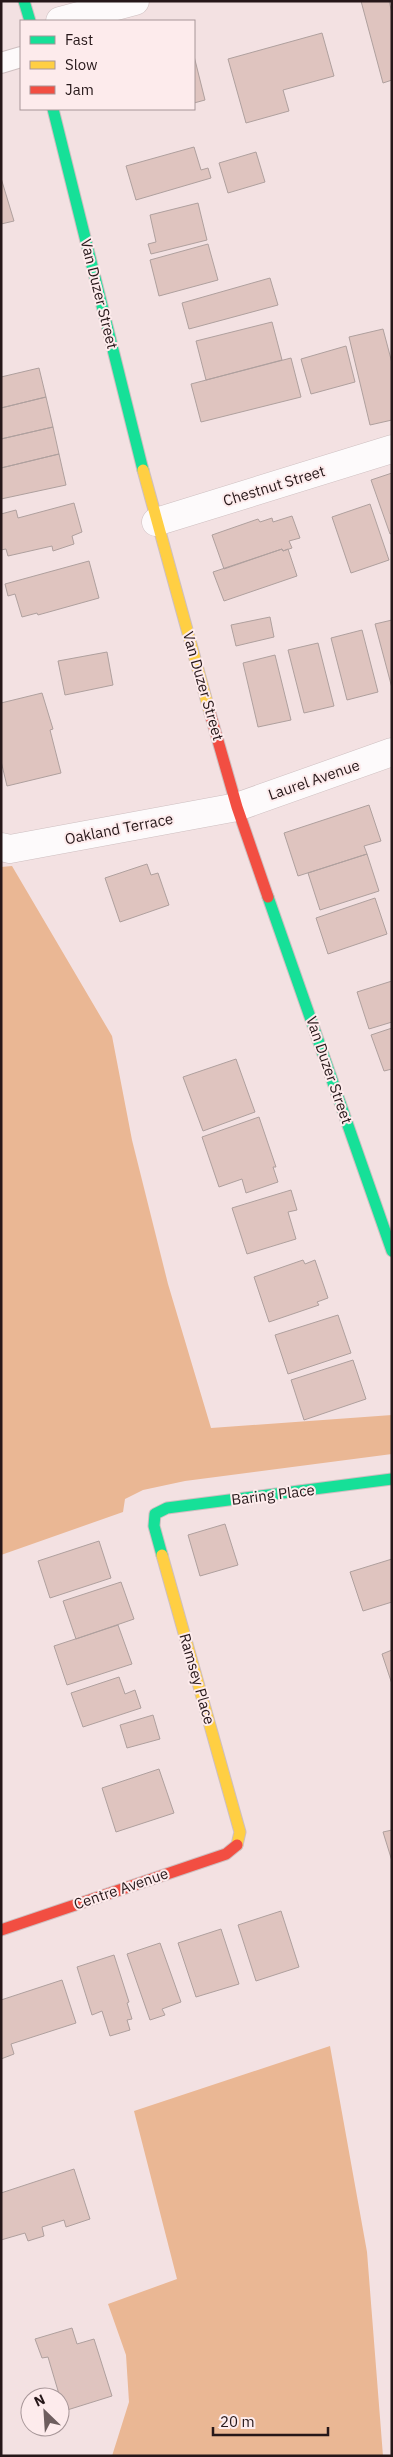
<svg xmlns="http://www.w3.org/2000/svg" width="393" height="2457" font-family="'IBM Plex Sans',sans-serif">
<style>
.forest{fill:#eab794}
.building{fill:#dfc4bf;stroke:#afa09e}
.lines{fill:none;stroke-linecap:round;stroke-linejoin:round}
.lane-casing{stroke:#cebfc0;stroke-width:22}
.street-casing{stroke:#cebfc0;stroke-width:29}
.fast-casing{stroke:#cebfc0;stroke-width:13}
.slow-casing{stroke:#cebfc0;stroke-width:13}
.jam-casing{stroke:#cebfc0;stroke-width:13}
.lane{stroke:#fdfafb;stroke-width:20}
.street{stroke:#fdfafb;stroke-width:28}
.fast{stroke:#16e098;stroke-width:11}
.slow{stroke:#ffcf43;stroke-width:11}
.jam{stroke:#f24e42;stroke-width:11}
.labels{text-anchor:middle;stroke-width:4;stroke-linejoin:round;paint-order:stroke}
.street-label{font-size:15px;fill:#261719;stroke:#fdebec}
</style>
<rect width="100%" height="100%" fill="#f3e1e2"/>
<path class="forest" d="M12 866 112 1036 132 1140 168 1284 211 1428 392 1415V1454L185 1481 143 1490 125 1499 123 1512 1 1555V867Z
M330 2046 367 2252 383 2456H112L129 2402 126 2355 108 2304 177 2279 134 2111Z"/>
<path class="building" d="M361 1H389L392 13V80L383 83Z
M322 33 334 76 283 90 289 111 246 123 228 59Z
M194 56 205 100 194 103Z
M194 147 201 170 208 168 211 178 136 200 126 166Z
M256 152 265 182 228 193 219 163Z
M1 178 14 221 1 224Z
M198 203 207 240 151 254 148 244 156 242 150 215Z
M208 244 218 280 159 296 150 260Z
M270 278 278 305 189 329 182 303Z
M272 322 282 360 206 380 196 341Z
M383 329 392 363V420L370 425 349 337Z
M346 346 355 382 311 394 301 359Z
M291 358 301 397 201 422 191 384Z
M39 368 46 397 1 408V377Z
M46 397 53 427 1 439V408Z
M53 427 59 454 1 468V439Z
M59 454 66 485 1 499V468Z
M392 473V533L390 534 371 480Z
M74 503 82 532 72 536 74 544 53 551 52 546 8 556 6 549 1 550V514L16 510 18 518Z
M370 504 389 560 351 573 332 517Z
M292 516 300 538 289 541 292 548 283 551 282 549 224 569 212 535 258 519 260 522 272 518 273 522Z
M282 549 283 551 288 549 297 576 224 601 213 572Z
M89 561 99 598 38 615 37 613 22 617 15 594 8 596 5 584Z
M270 617 274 637 236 646 231 625Z
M392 620V688L375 624Z
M362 630 378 692 347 700 331 638Z
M318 643 334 706 304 713 288 650Z
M107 652 113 685 65 695 58 661Z
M275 655 291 720 258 727 243 663Z
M42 693 53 729 50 730 61 773 7 786 1 761V703Z
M369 805 381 841 364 846 367 854 298 876 284 833Z
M367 854 379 891 320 910 308 873Z
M147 864 151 875 158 873 169 905 120 922 105 878Z
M375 898 387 934 328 954 316 918Z
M392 981V1022L369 1029 357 992Z
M392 1028V1069L384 1071 371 1035Z
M236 1059 255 1112 203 1131 183 1077Z
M259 1117 276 1167H273L278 1182 246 1193 242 1179 219 1187 202 1137Z
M291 1190 297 1210 288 1212 296 1239 247 1254 232 1208Z
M303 1260 305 1264 315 1260 328 1298 317 1302 319 1305 269 1322 254 1277Z
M338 1315 351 1353 288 1374 275 1335Z
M353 1360 366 1399 304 1420 291 1380Z
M225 1524 238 1565 200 1576 188 1535Z
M99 1541 111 1578 50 1598 38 1561Z
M392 1559V1602L363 1611 350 1572Z
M121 1582 134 1619 76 1639 63 1601Z
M118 1625 132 1664 67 1685 54 1646Z
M392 1650V1684L382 1654Z
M119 1677 125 1694 135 1690 141 1708 83 1727 71 1693Z
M153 1715 160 1739 127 1748 120 1725Z
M159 1769 174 1813 116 1832 102 1788Z
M392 1830V1861L383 1832Z
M281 1911 299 1967 256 1981 238 1925Z
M221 1929 239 1984 196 1997 178 1943Z
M160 1943 181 2002 162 2009 165 2015 150 2020 127 1954Z
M114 1955 129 2002 127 2003 132 2019 127 2020 130 2030 110 2036 102 2011 92 2015 77 1967Z
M62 1980 76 2023 11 2044 14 2054 1 2059V2000Z
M74 2169 90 2219 66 2227 64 2220 42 2227 44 2236 28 2241 25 2233 1 2240V2193Z
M72 2328 77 2344 94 2339 112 2396 64 2411 48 2357 42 2358 35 2339Z"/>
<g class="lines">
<g class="lane-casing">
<path id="lane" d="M1 63 21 57"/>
</g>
<g class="street-casing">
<path id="street" d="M60 21 135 1
M156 522 392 449
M1 847 10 849 237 807 392 752"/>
</g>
<g class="fast-casing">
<path id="fast" d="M24 1 30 21
M53 109 143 470
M268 897 392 1251
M162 1555 154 1526 155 1514 167 1508 392 1479"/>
</g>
<g class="slow-casing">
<path id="slow" d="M143 470 210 713
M162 1555 240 1832 237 1845"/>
</g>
<g class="jam-casing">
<path id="jam" d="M210 713 237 807 268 897
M1 1930 226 1854 237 1845"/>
</g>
<use href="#lane" class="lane"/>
<use href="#street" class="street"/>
<use href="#fast" class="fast"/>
<use href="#slow" class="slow"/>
<use href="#jam" class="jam"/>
</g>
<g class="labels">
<g class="street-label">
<text transform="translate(99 294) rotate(76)" y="5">Van Duzer Street</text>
<text transform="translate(274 486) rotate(-17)" y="5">Chestnut Street</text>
<text transform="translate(203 686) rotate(74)" y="5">Van Duzer Street</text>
<text transform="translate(314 780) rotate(-19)" y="5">Laurel Avenue</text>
<text transform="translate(119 829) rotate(-11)" y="5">Oakland Terrace</text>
<text transform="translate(329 1070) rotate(71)" y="5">Van Duzer Street</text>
<text transform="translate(273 1495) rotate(-7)" y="5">Baring Place</text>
<text transform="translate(197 1679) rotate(74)" y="5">Ramsey Place</text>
<text transform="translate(121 1889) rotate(-19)" y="5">Centre Avenue</text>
</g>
</g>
<rect width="393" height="2457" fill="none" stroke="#261719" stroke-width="5"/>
<rect x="20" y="20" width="175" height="90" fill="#fdebec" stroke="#a79698"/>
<rect x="30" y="36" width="25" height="8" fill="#16e098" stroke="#a79698"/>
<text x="65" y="45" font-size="15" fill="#261719">Fast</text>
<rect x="30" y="61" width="25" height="8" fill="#ffcf43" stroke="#a79698"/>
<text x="65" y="70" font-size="15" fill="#261719">Slow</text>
<rect x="30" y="86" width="25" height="8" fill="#f24e42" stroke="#a79698"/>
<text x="65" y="95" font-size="15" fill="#261719">Jam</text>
<g transform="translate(45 2412) rotate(335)"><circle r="24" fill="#fdebec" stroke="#a79698"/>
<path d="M0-4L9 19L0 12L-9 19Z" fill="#6e5e5f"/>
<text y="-8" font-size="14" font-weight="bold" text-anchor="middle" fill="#261719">N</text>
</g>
<path d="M213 2427v8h115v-8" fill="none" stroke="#261719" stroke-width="2.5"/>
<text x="220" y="2427" font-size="15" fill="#261719" stroke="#fdebec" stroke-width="4" paint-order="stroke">20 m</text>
</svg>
